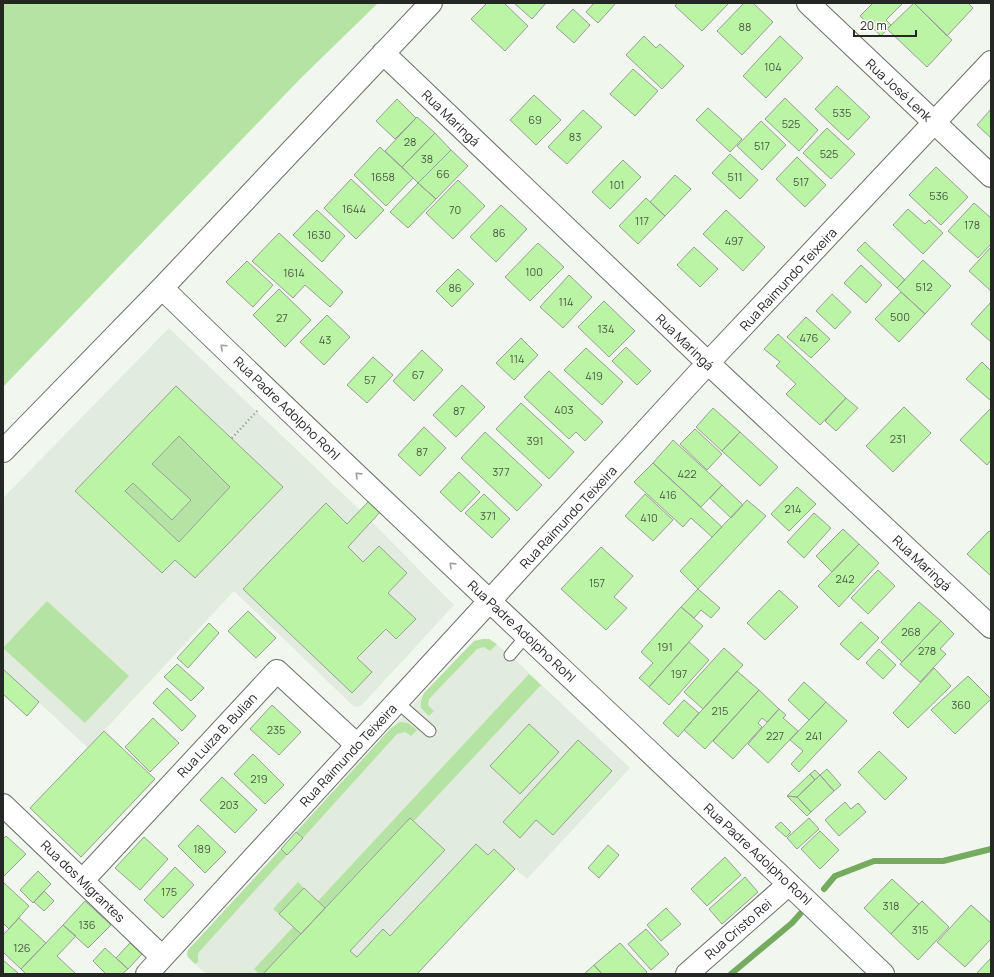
<svg xmlns="http://www.w3.org/2000/svg" width="994" height="977" font-family="Manrope,sans-serif">
<style>
.built{fill:#e2ecde}
.green{fill:#b5e3a3}
.lines{fill:none;stroke-linecap:round;stroke-linejoin:round}
.stream{stroke:#75ab5f;stroke-width:6}
.building{fill:#bbf4a5;stroke:#999e97;fill-rule:evenodd}
.lane-casing{stroke:#6b706a;stroke-width:13}
.street-casing{stroke:#6b706a;stroke-width:24}
.path{stroke:#91958f;stroke-width:2.5;stroke-dasharray:1 3;stroke-linecap:butt}
.lane{stroke:#fff;stroke-width:11}
.street{stroke:#fff;stroke-width:22}
.oneway{stroke:#9d9e9c}
.labels{text-anchor:middle;stroke-width:3;stroke-linejoin:round;paint-order:stroke}
.number-label{font-size:11px;fill:#4a5a44}
.street-label{font-size:13px;fill:#252724;stroke:#fff}
</style>
<rect width="100%" height="100%" fill="#f1f7ef"/>
<path class="built" d="M169 328 360 510 369 501 381 511 372 522 454 605 362 705 358 707 353 706 234 591 88 748 3 669V498Z
M483 639H489L510 655 630 768 527 879 515 869 417 974H206L188 957 187 954 188 950 424 693 474 641Z"/>
<path class="green" d="M3 3H378L301 78 3 387Z
M179 436 230 487 179 542 125 491Z
M47 601 129 676 85 723 3 648Z
M483 639H489L497 644 490 651 484 647 477 649 429 699 428 705 434 711 429 716 421 708V701L424 693 474 641Z
M529 674 541 685 414 821 410 818 325 908 318 901Z
M400 722 408 723 417 730 411 736 405 732 397 734 303 838 296 832 391 728Z
M281 849 287 855 199 952 198 955V962L195 964 188 957 187 954 188 950Z
M298 882 304 888 279 914 273 909Z
M293 927 301 934 263 974H259L254 969Z"/>
<g class="lines">
<path class="stream" d="M824 889 835 876 874 861H943L991 849
M731 974 792 923 800 914"/>
</g>
<path class="building" d="M487 3H504L528 26 505 51 471 19Z
M514 3H546L532 19Z
M594 3H616L598 23 586 12Z
M677 3H729L702 31 675 6Z
M744 3H753L773 22 742 55 717 31Z
M873 3H903L886 20 891 25 881 36 860 16Z
M914 3H968L973 8 947 36Z
M914 3 952 40 927 67 887 29Z
M573 9 590 25 574 43 556 27Z
M644 36 656 48 660 44 684 66 662 89 626 55Z
M780 36 803 58 766 98 743 76Z
M633 69 658 91 635 116 610 94Z
M837 86 870 117 848 140 815 109Z
M534 95 561 120 536 145 510 120Z
M785 98 818 130 799 151 765 119Z
M397 99 416 118 395 139 376 121Z
M708 108 742 139 730 152 696 120Z
M991 109V138L977 125Z
M583 110 602 127 567 164 548 147Z
M417 117 435 133 402 167 385 151Z
M761 121 786 145 762 170 737 146Z
M827 128 855 154 831 179 803 153Z
M435 133 451 150 418 183 402 167Z
M380 147 413 178 386 206 354 175Z
M451 150 468 166 436 199 418 183Z
M730 154 758 180 740 199 712 173Z
M797 157 826 185 805 207 776 179Z
M623 160 641 177 610 209 592 192Z
M936 167 968 197 941 225 909 195Z
M675 175 691 189 665 216 650 202Z
M351 179 384 210 356 239 324 208Z
M458 180 485 206 453 239 426 213Z
M418 183 436 199 408 228 390 212Z
M646 198 665 216 638 244 619 226Z
M974 203 991 218V244L978 258 948 231Z
M501 205 527 229 496 262 470 237Z
M908 209 925 224 929 220 943 233 923 254 893 225Z
M317 210 345 236 322 262 293 235Z
M726 210 765 247 743 271 703 234Z
M279 233 343 292 330 307 305 285 293 298 252 261Z
M865 242 905 280 897 288 857 250Z
M538 243 564 267 530 301 505 277Z
M694 247 718 269 700 287 677 265Z
M991 247V291L969 271Z
M923 260 951 286 925 314 897 288Z
M247 261 273 285 253 307 226 282Z
M861 265 882 285 866 303 844 283Z
M458 269 474 284 452 307 436 291Z
M569 275 592 297 563 328 540 307Z
M279 289 311 320 285 347 253 315Z
M901 292 925 314 899 342 875 319Z
M832 294 851 312 835 329 816 311Z
M604 301 635 331 609 357 578 327Z
M991 302V342L971 324Z
M327 315 350 337 324 365 300 342Z
M806 317 830 339 811 358 787 337Z
M778 334 846 398 820 425 786 394 796 384 776 366 780 362 764 349Z
M521 338 538 355 514 380 496 363Z
M626 347 651 371 637 385 612 361Z
M586 348 623 382 602 405 564 370Z
M422 350 443 370 414 401 393 381Z
M373 357 393 375 367 403 347 385Z
M982 362 991 371V401L966 379Z
M549 371 603 422 585 441 576 432 569 439 524 397Z
M462 385 485 407 456 437 433 415Z
M176 386 283 487 195 578 175 560 162 573 75 491ZM179 436 230 487 179 542 125 491 133 483 172 520 191 500 152 464Z
M846 398 858 408 836 431 825 421Z
M521 403 574 452 549 479 496 429Z
M904 407 931 433 893 472 866 446Z
M713 408 740 432 722 451 696 427Z
M991 408V460L987 465 960 440Z
M424 427 446 448 420 476 398 455Z
M695 429 722 454 707 470 680 444Z
M485 432 542 485 517 511 461 458Z
M740 432 778 467 760 486 722 451Z
M673 440 722 485 701 507 653 463Z
M653 463 722 527 712 537 691 518 683 527 634 482Z
M459 472 480 492 461 512 440 492Z
M722 485 743 505 731 518 710 498Z
M797 487 816 504 789 531 771 514Z
M484 494 510 519 492 538 465 513Z
M645 494 673 520 653 541 625 516Z
M747 500 766 516 698 589 680 571Z
M369 501 381 511 348 547 363 562 379 546 407 573 388 593 416 619 396 639 386 629 357 658 372 672 352 693 243 589 326 503 347 524Z
M814 513 831 528 804 558 787 542Z
M843 529 859 544 832 572 816 556Z
M989 531 991 533V576L967 554Z
M859 544 879 563 839 607 818 586Z
M601 547 633 576 614 597 627 608 606 630 561 589Z
M878 570 895 586 868 614 851 598Z
M698 589 720 608 711 618 701 610 694 618 681 607Z
M779 590 798 607 765 640 747 623Z
M919 602 941 621 902 662 881 642Z
M681 607 703 626 649 687 639 678 653 663 641 652Z
M248 611 276 638 256 658 228 631Z
M941 621 954 634 940 649 946 654 920 682 900 664Z
M861 622 879 638 858 660 840 644Z
M209 623 219 633 188 668 177 658Z
M689 642 709 660 669 705 649 687Z
M724 648 743 665 703 709 684 692Z
M879 649 896 665 883 679 866 663Z
M177 664 204 688 191 701 164 677Z
M934 668 951 686 908 728 893 713Z
M3 669 39 702 27 716 3 694Z
M737 671 759 690 705 749 684 730Z
M968 676 991 699 955 734 931 710Z
M804 682 826 702 809 720 788 700Z
M167 688 196 716 182 731 153 703Z
M759 690 779 709 767 722 762 718 758 723 762 727 733 759 713 741Z
M684 700 699 713 678 737 663 723Z
M826 702 847 721 799 772 791 764 803 751 790 740Z
M272 705 301 732 279 755 250 729Z
M779 709 786 715 783 718 798 731 768 763 748 744Z
M153 718 179 743 150 772 125 747Z
M529 724 559 752 520 794 490 766Z
M104 731 155 779 81 857 30 808Z
M578 740 612 771 553 835 536 820 520 838 503 822Z
M879 751 907 778 885 800 858 772Z
M253 754 284 785 265 804 234 774Z
M827 769 841 785 834 791 820 775Z
M815 770 820 775 815 780 810 774Z
M810 774 815 780 797 797 787 796Z
M820 775 834 791 811 812 797 797Z
M222 777 257 810 235 833 200 800Z
M787 796 797 797 811 812 807 816Z
M845 802 851 809 858 803 866 812 839 836 825 820Z
M410 818 445 850 350 951 357 957 383 929 390 936 476 844 488 855 494 849 515 869 417 974H263Z
M809 818 819 829 797 849 787 838Z
M781 822 791 832 786 837 775 827Z
M198 825 226 852 205 873 178 846Z
M820 831 839 850 820 869 801 849Z
M296 832 303 838 287 855 281 849Z
M6 836 26 854 3 877V839Z
M144 837 168 859 140 890 115 868Z
M608 845 619 855 599 878 588 868Z
M725 857 741 875 707 906 691 889Z
M175 867 194 885 163 918 144 900Z
M38 871 51 884 33 903 20 890Z
M745 877 758 892 722 924 709 909Z
M892 879 919 904 891 934 864 908Z
M4 883 29 906 9 929 3 923V885Z
M304 888 325 908 301 934 279 914Z
M44 891 54 901 44 911 34 902Z
M85 901 111 925 88 948 63 925Z
M922 901 949 927 918 960 891 934Z
M971 905 991 923V939L965 967 937 942Z
M666 908 681 924 661 941 647 925Z
M19 918 46 943 21 969 3 952V935Z
M63 925 76 936 57 956 76 974H26L21 969Z
M646 929 669 954 651 970 628 944Z
M130 943 142 954 128 969 116 958Z
M620 943 647 972 645 974H602L594 965Z
M105 948 128 969 122 974H106L93 961Z
M991 958V974H976Z
M3 960 18 973 17 974H3Z
M594 965 602 974H584Z"/>
<g class="lines">
<g class="lane-casing">
<path id="lane" d="M510 655 527 635
M397 702 430 731"/>
</g>
<g class="street-casing">
<path id="street" d="M808 3 991 176
M383 53 708 363 991 627
M162 288C399 519 644 744 883 974
M3 451 162 288 431 3
M3 805 162 957
M83 880 277 671 357 745
M147 974 708 363 991 62
M687 974 789 884"/>
</g>
<path class="path" d="M232 438 258 410"/>
<use href="#lane" class="lane"/>
<use href="#street" class="street"/>
</g>
<defs><path id="oneway-chevron" d="M-2-3.5L2.5 0L-2 3.5" fill="none" stroke-width="1.6" stroke-linecap="round" stroke-linejoin="round"/></defs>
<g class="oneway">
<use href="#oneway-chevron" transform="translate(223 347) rotate(-137)"/>
<use href="#oneway-chevron" transform="translate(358 475) rotate(-136)"/>
<use href="#oneway-chevron" transform="translate(452 565) rotate(-136)"/>
</g>
<g class="labels">
<g class="number-label">
<text x="745" y="31">88</text>
<text x="773" y="71">104</text>
<text x="842" y="117">535</text>
<text x="535" y="124">69</text>
<text x="791" y="128">525</text>
<text x="575" y="141">83</text>
<text x="410" y="146">28</text>
<text x="762" y="150">517</text>
<text x="829" y="158">525</text>
<text x="427" y="163">38</text>
<text x="443" y="178">66</text>
<text x="383" y="181">1658</text>
<text x="735" y="181">511</text>
<text x="801" y="186">517</text>
<text x="617" y="189">101</text>
<text x="939" y="200">536</text>
<text x="354" y="213">1644</text>
<text x="455" y="214">70</text>
<text x="642" y="225">117</text>
<text x="972" y="229">178</text>
<text x="499" y="237">86</text>
<text x="319" y="239">1630</text>
<text x="734" y="245">497</text>
<text x="534" y="276">100</text>
<text x="294" y="277">1614</text>
<text x="924" y="291">512</text>
<text x="455" y="292">86</text>
<text x="566" y="306">114</text>
<text x="900" y="321">500</text>
<text x="282" y="322">27</text>
<text x="606" y="333">134</text>
<text x="809" y="342">476</text>
<text x="325" y="344">43</text>
<text x="517" y="363">114</text>
<text x="418" y="379">67</text>
<text x="594" y="380">419</text>
<text x="370" y="384">57</text>
<text x="564" y="414">403</text>
<text x="459" y="415">87</text>
<text x="898" y="443">231</text>
<text x="535" y="445">391</text>
<text x="422" y="456">87</text>
<text x="501" y="476">377</text>
<text x="687" y="478">422</text>
<text x="668" y="499">416</text>
<text x="793" y="513">214</text>
<text x="488" y="520">371</text>
<text x="649" y="522">410</text>
<text x="845" y="583">242</text>
<text x="597" y="587">157</text>
<text x="911" y="636">268</text>
<text x="665" y="651">191</text>
<text x="927" y="655">278</text>
<text x="679" y="678">197</text>
<text x="961" y="709">360</text>
<text x="720" y="715">215</text>
<text x="276" y="734">235</text>
<text x="775" y="740">227</text>
<text x="814" y="740">241</text>
<text x="259" y="783">219</text>
<text x="229" y="809">203</text>
<text x="202" y="853">189</text>
<text x="169" y="896">175</text>
<text x="891" y="910">318</text>
<text x="87" y="929">136</text>
<text x="920" y="934">315</text>
<text x="22" y="952">126</text>
</g>
<g class="street-label">
<text transform="translate(899 90) rotate(43)" y="5">Rua José Lenk</text>
<text transform="translate(451 118) rotate(44)" y="5">Rua Maringá</text>
<text transform="translate(788 279) rotate(-47)" y="5">Rua Raimundo Teixeira</text>
<text transform="translate(685 342) rotate(44)" y="5">Rua Maringá</text>
<text transform="translate(287 408) rotate(44)" y="5">Rua Padre Adolpho Rohl</text>
<text transform="translate(568 517) rotate(-47)" y="5">Rua Raimundo Teixeira</text>
<text transform="translate(922 563) rotate(43)" y="5">Rua Maringá</text>
<text transform="translate(522 631) rotate(43)" y="5">Rua Padre Adolpho Rohl</text>
<text transform="translate(217 735) rotate(-47)" y="5">Rua Luiza B. Bulian</text>
<text transform="translate(348 755) rotate(-47)" y="5">Rua Raimundo Teixeira</text>
<text transform="translate(758 854) rotate(43)" y="5">Rua Padre Adolpho Rohl</text>
<text transform="translate(83 881) rotate(44)" y="5">Rua dos Migrantes</text>
<text transform="translate(738 929) rotate(-41)" y="5">Rua Cristo Rei</text>
</g>
</g>
<rect width="994" height="977" fill="none" stroke="#252724" stroke-width="8"/>
<path d="M854 30v6h62v-6" fill="none" stroke="#252724" stroke-width="2"/>
<text x="860" y="30" font-size="12" fill="#252724" stroke="#ffffff" stroke-width="3" paint-order="stroke">20 m</text>
</svg>
